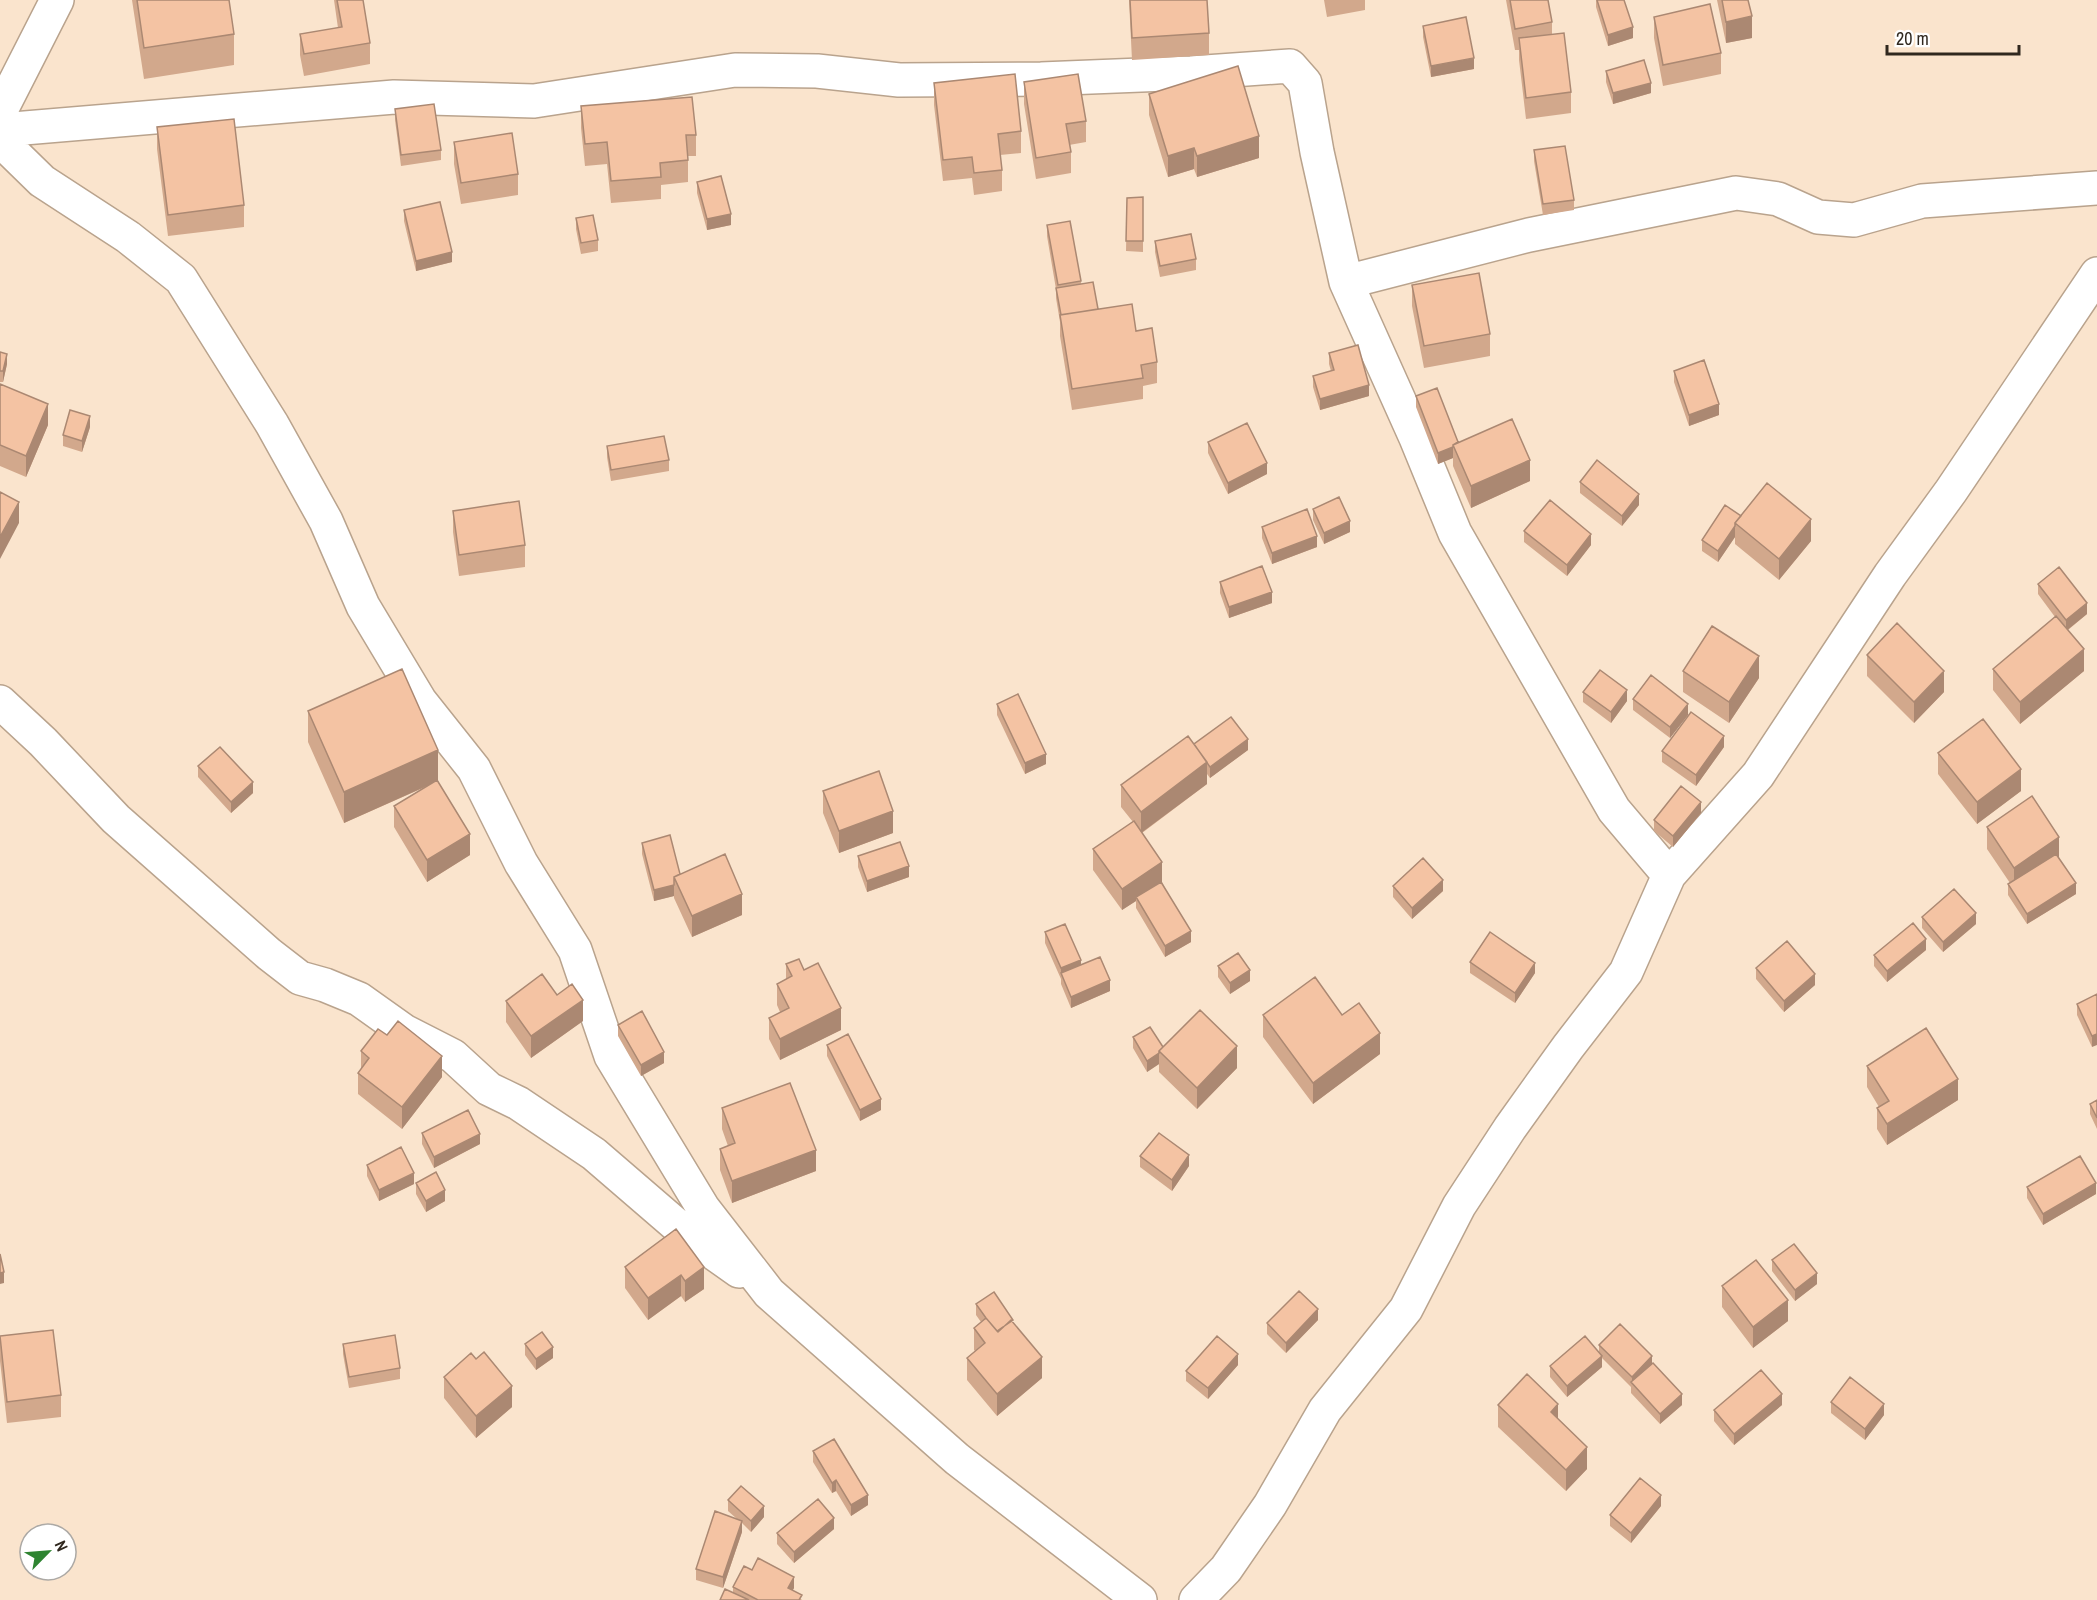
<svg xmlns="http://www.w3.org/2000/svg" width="2097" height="1600" font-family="'Archivo Narrow',sans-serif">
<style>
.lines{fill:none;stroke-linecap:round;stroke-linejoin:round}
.minor-casing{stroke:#b9a38d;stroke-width:36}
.minor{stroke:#fff;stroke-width:33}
.wall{fill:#d2a88c}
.shaded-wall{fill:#ab8872}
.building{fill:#f4c3a3;stroke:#ab8872;stroke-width:1.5}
</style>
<rect width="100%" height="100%" fill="#fae4cd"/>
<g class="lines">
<g class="minor-casing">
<path id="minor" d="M0 112 57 0
M0 130 394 97 534 101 735 70 817 71 899 80 1041 79 1191 73 1290 66 1305 83 1317 152 1346 282 1416 438 1455 533 1614 810 1669 875
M0 140 42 181 128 237 181 279 272 424 326 521 363 606 420 701 474 769 521 863 575 950 611 1056 703 1208 769 1293 957 1459 1140 1600
M1346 282 1529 235 1736 193 1778 199 1818 217 1854 220 1922 201 2097 188
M0 702 43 742 116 819 269 954 300 978 325 985 359 999 404 1031 453 1056 489 1089 518 1103 594 1154 688 1235 739 1271
M1196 1600 1226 1569 1270 1505 1325 1410 1406 1309 1459 1206 1510 1128 1568 1047 1626 972 1669 875 1758 775 1890 575 1951 491 2097 274"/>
</g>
<use href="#minor" class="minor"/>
</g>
<path class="wall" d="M132 0H229L234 34V65L144 79Z
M334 0H363L370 43V64L304 76 300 55V34L338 28Z
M1129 0H1207L1209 33V55L1132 60Z
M1324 0H1365V10L1327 17Z
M1506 0H1548L1552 22V34L1571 92V113L1526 119 1519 60V50H1515Z
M1596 0H1624L1633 38 1608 46 1596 7Z
M1717 0H1748L1752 38 1726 43Z
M1654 17 1721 53V74L1663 86 1654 38Z
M1423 26 1474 69 1431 77 1423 37Z
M1606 71 1651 93 1613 104 1606 82Z
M1024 82 1086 121V142L1069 145 1071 152V173L1036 179 1024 104Z
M934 83 1021 131V153L1000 155 1002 170V191L974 195 972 178 943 181 934 105Z
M1149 94 1259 158 1197 177 1194 169 1168 177 1149 115Z
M581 106 696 135V156H688V182L661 185V199L611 203 607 164 585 166 581 128Z
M395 109 441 150V160L401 166 395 120Z
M157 127 244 205V227L168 236 157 149Z
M454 142 518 174V195L461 204 454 164Z
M1534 150 1574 200V210L1543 215 1534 161Z
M697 182 731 225 707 230 697 193Z
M1143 197V252L1126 251 1127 198Z
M404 210 452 262 416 271 404 221Z
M576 218 598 240V251L581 254 576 229Z
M1047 225 1081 281V283L1098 309 1136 331 1157 362V383L1143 386V399L1072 410 1060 336V322L1056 298V289L1047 236Z
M1155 241 1196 259V270L1160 277 1155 252Z
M1412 285 1490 334V356L1424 368 1412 306Z
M0 352 7 364 3 382H0Z
M1329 353 1369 396 1320 410 1313 387V376L1331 371 1329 364Z
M1674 371 1719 415 1689 426 1674 382Z
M0 384 48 425 26 477 0 466Z
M1416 396 1458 442 1530 481 1471 508 1453 466V458L1438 464 1416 407Z
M90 427 82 452 63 446V435Z
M1208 442 1267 474 1228 494 1208 453Z
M607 446 669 460V471L611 481 607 457Z
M1580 482 1639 505 1622 526 1580 493Z
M1313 509 1350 532 1324 544 1313 520Z
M453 511 525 545V567L459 576 453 532Z
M1741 516 1811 541 1779 580 1735 544V537L1718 562 1702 551V540Z
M1262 527 1317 547 1272 564 1262 538Z
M1524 531 1591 545 1567 576 1524 542Z
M1220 582 1272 603 1229 618 1220 593Z
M2038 584 2087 614 2068 630 2084 671 2020 724 1993 690V669L2055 617 2038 594Z
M1867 655 1944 692 1914 723 1867 676Z
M1683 671 1759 678 1729 723 1683 692Z
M1583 692 1627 701 1611 723 1583 702Z
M1633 699 1688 715 1670 738 1633 710Z
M997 704 1046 764 1025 774 997 715Z
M308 711 438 781 470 855 427 882 394 827V806L423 788 344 823 308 742Z
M1194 744 1248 750 1210 778 1207 774V784L1142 833 1162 882 1191 942 1165 957 1136 908V901L1122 910 1093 870V849L1133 822 1121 807V785Z
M1724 747 1696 786 1662 762V751Z
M1938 753 2021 791 1977 824 1938 774Z
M198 766 253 793 231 813 198 777Z
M823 791 893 833 839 853 823 813Z
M1701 813 1673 847 1654 831V820Z
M1987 827 2059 858 2076 894 2027 924 2008 895V884L2010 883 1987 849Z
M642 843 680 874 742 915 692 937 674 898V896L654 901 642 854Z
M858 856 909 877 867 892 858 867Z
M1393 886 1443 891 1412 919 1393 897Z
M1922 917 1976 924 1943 952 1922 928Z
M1045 932 1081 965 1110 991 1071 1008 1061 984V979L1045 943Z
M1926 950 1887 982 1874 966V955Z
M1470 962 1535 973 1515 1003 1470 973Z
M786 964 804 970 841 1030 780 1060 769 1039V1018L780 1012 777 1005V984L786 979Z
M1218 966 1250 981 1230 994 1218 977Z
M1756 968 1815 985 1784 1012 1756 979Z
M2097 994 2092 1047 2077 1015V1004Z
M557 995 583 1021 531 1058 506 1022V1001Z
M1263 1015H1342L1380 1054 1313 1104 1263 1037Z
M618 1025 664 1063 641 1076 618 1036Z
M1133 1037 1163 1047 1237 1068 1197 1109 1159 1072V1064L1147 1072 1133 1048Z
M827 1045 881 1110 860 1121 827 1056Z
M361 1051 442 1077 402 1129 358 1094V1073L361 1069Z
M1867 1066 1958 1100 1887 1145 1877 1129V1108L1879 1107 1867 1087Z
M2097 1100V1129L2090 1114V1104Z
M722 1108 816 1171 732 1203 720 1170V1149L728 1146 722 1129Z
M422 1133 480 1144 434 1168 422 1144Z
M1140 1156 1189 1166 1172 1191 1140 1167Z
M367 1165 414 1184 379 1201 367 1176Z
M416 1183 445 1201 426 1212 416 1194Z
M2027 1187 2096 1194 2043 1225 2027 1198Z
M676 1229 704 1289 685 1302 681 1296 648 1320 625 1288V1267Z
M1772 1260 1817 1284 1795 1301 1772 1271Z
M1722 1286 1788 1321 1753 1348 1722 1307Z
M976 1304 1013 1323 1042 1378 997 1416 967 1380V1358L975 1351 974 1350V1328L981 1322 976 1315Z
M1318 1320 1286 1353 1267 1334V1323Z
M0 1331V1336L61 1395V1417L7 1423 0 1361Z
M343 1344 400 1368V1379L349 1388 343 1354Z
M525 1344 553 1358 536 1370 525 1355Z
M1599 1345 1652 1363 1682 1405 1660 1424 1631 1393V1387L1602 1358V1367L1567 1397 1550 1377V1366L1599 1354Z
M1238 1365 1208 1399 1186 1381V1371Z
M444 1377 512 1407 476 1438 444 1398Z
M1831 1402 1884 1415 1865 1440 1831 1413Z
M1498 1405 1558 1420 1587 1469 1566 1491 1498 1427Z
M1782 1405 1734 1445 1714 1421V1410Z
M813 1451 868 1505 851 1516 836 1491 832 1493 813 1462Z
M728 1500 764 1517 751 1532 742 1523V1532L723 1588 696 1580V1569L737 1519 728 1511Z
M1661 1506 1631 1543 1610 1526V1515Z
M834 1529 794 1563 777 1544V1533Z
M733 1587 794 1588 792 1591 802 1600H720L733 1592Z"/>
<path class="shaded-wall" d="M1752 16V38L1726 43V22Z
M1633 27V38L1608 46V35Z
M1474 58V69L1431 77V66Z
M1651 83V93L1613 104V93Z
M1259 136V158L1197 177V156Z
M1194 148V169L1168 177V156Z
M731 214V225L707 230V219Z
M452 252V262L416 271V261Z
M7 354V364L3 382V371Z
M1369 385V396L1320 410V399Z
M48 404V425L26 477V456Z
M1719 404V415L1689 426V415Z
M90 416V427L82 452V441Z
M1453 447V458L1438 464V453Z
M1530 460V481L1471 508V486Z
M1267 463V474L1228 494V483Z
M1639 494V505L1622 526V516Z
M19 502V523L0 559V537Z
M1811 519V541L1779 580V559Z
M1350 521V532L1324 544V533Z
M1735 526V537L1718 562V551Z
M1591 534V545L1567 576V565Z
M1317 536V547L1272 564V553Z
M1272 592V603L1229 618V607Z
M2087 603V614L2066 631V620Z
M2084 649V671L2020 724V702Z
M1759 656V678L1729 723V702Z
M1944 671V692L1914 723V702Z
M1627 690V701L1611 723V712Z
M1688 704V715L1670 738V727Z
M1724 736V747L1696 786V775Z
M1248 739V750L1210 778V767Z
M438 750V781L344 823V792Z
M1046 754V764L1025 774V763Z
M1207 762V784L1141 833V812Z
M2021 769V791L1977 824V802Z
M253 782V793L231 813V802Z
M1701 802V813L1673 847V836Z
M893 811V833L839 853V831Z
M470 834V855L427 882V860Z
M2059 837V859L2014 889V868Z
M1162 862V883L1136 897V901L1122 910V889Z
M909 866V877L867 892V881Z
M1443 880V891L1412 919V908Z
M2076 883V894L2027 924V914Z
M674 885V896L654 901V890Z
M742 894V915L692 937V916Z
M1976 913V924L1943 952V942Z
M1191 931V942L1165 957V946Z
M1926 939V950L1887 982V971Z
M1081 960V971L1061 974V968Z
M1535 963V973L1515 1003V993Z
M1250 970V981L1230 994V983Z
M1815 974V985L1784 1012V1001Z
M1110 980V991L1071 1008V997Z
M583 1000V1021L531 1058V1036Z
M841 1008V1030L780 1060V1039Z
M1380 1033V1054L1313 1104V1083Z
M2097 1034V1045L2092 1047V1036Z
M1237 1046V1068L1197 1109V1088Z
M664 1052V1063L641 1076V1065Z
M1159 1053V1064L1147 1072V1061Z
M442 1056V1077L402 1129V1107Z
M1958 1079V1100L1887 1145V1124Z
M881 1099V1110L860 1121V1110Z
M480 1134V1144L434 1168V1157Z
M816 1150V1171L732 1203V1181Z
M1189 1155V1166L1172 1191V1180Z
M414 1173V1184L379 1201V1190Z
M2096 1183V1194L2043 1225V1214Z
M445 1190V1201L426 1212V1201Z
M704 1267V1289L685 1302V1281Z
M4 1272V1283L0 1284V1273Z
M1817 1273V1284L1795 1301V1290Z
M681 1275V1296L648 1320V1298Z
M1788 1300V1321L1753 1348V1327Z
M1318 1309V1320L1286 1353V1343Z
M553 1347V1358L536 1370V1359Z
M1238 1354V1365L1208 1399V1388Z
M1602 1356V1367L1567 1397V1386Z
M1652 1356V1367L1632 1383V1377Z
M1042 1357V1378L997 1416V1394Z
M512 1386V1407L476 1438V1416Z
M1682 1394V1405L1660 1424V1414Z
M1782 1394V1405L1734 1445V1434Z
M1558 1404V1426L1551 1412Z
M1884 1404V1415L1865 1440V1429Z
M1587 1447V1469L1566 1491V1470Z
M836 1480V1491L832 1493V1483Z
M868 1495V1505L851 1516V1505Z
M1661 1495V1506L1631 1543V1533Z
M764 1506V1517L751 1532V1521Z
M834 1518V1529L794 1563V1552Z
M742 1521V1532L723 1588V1577Z
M794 1577V1588L788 1599V1588Z"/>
<path class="building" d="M137 0H229L234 34 144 48Z
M337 0H363L370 43 304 54 300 34 342 27Z
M1130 0H1207L1209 33 1132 38Z
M1510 0H1548L1552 22 1515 29Z
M1597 0H1624L1633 27 1608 35Z
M1722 0H1748L1752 16 1726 22Z
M1710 4 1721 53 1663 65 1654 17Z
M1466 17 1474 58 1431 66 1423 26Z
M1564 33 1571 92 1526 98 1519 38Z
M1644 60 1651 83 1613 93 1606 71Z
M1238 66 1259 136 1197 156 1194 148 1168 156 1149 94Z
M1015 74 1021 131 998 134 1002 170 974 173 972 157 943 160 934 83Z
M1078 74 1086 121 1066 124 1071 152 1036 158 1024 82Z
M692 97 696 135H686L688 160 660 163 661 177 611 181 607 142 585 144 581 106Z
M434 104 441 150 401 155 395 109Z
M234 119 244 205 168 215 157 127Z
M512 133 518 174 461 183 454 142Z
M1565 146 1574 200 1543 204 1534 150Z
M721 176 731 214 707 219 697 182Z
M1143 197V241H1126L1127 198Z
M440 202 452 252 416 261 404 210Z
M593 215 598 240 581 243 576 218Z
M1070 221 1081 281 1058 285 1047 225Z
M1191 234 1196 259 1160 266 1155 241Z
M1479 273 1490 334 1424 346 1412 285Z
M1093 282 1098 309 1061 315 1056 288Z
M1132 304 1136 331 1152 328 1157 362 1141 365 1143 378 1072 389 1060 315Z
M1358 345 1369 385 1320 399 1313 376 1334 370 1329 353Z
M0 352 7 354 3 371H0Z
M1704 360 1719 404 1689 415 1674 371Z
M0 384 48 404 26 456 0 445Z
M1437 388 1458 442 1453 445V447L1438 453 1416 396Z
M70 410 90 416 82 441 63 435Z
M1512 419 1530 460 1471 486 1453 445Z
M1247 423 1267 463 1228 483 1208 442Z
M664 436 669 460 611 470 607 446Z
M1597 460 1639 494 1622 516 1580 482Z
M1767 483 1811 519 1779 559 1735 523Z
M0 492 19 502 0 537Z
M1339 497 1350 521 1324 533 1313 509Z
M1550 500 1591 534 1567 565 1524 531Z
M519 501 525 545 459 555 453 511Z
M1725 505 1741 516 1735 523V526L1718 551 1702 540Z
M1307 509 1317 536 1272 553 1262 527Z
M1262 566 1272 592 1229 607 1220 582Z
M2059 567 2087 603 2066 620 2038 584Z
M2056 616 2084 649 2020 702 1993 669Z
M1897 623 1944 671 1914 702 1867 655Z
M1712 626 1759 656 1729 702 1683 671Z
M402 669 438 750 344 792 308 711Z
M1600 670 1627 690 1611 712 1583 692Z
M1651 675 1688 704 1670 727 1633 699Z
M1018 694 1046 754 1025 763 997 704Z
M1691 712 1724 736 1696 775 1662 751Z
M1231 717 1248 739 1210 767 1194 744Z
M1983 719 2021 769 1977 802 1938 753Z
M1188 736 1207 762 1141 812 1121 785Z
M220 747 253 782 231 802 198 766Z
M879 771 893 811 839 831 823 791Z
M437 780 470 834 427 860 394 806Z
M1681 786 1701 802 1673 836 1654 820Z
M2032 796 2059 837 2014 868 1987 827Z
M1134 821 1162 862 1122 889 1093 849Z
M670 835 680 874 674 877V885L654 890 642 843Z
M900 842 909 866 867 881 858 856Z
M725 854 742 894 692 916 674 877Z
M2056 854 2076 883 2027 914 2008 884Z
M1423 858 1443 880 1412 908 1393 886Z
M1161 882 1191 931 1165 946 1136 897Z
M1954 889 1976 913 1943 942 1922 917Z
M1913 923 1926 939 1887 971 1874 955Z
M1065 924 1081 960 1061 968 1045 932Z
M1490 932 1535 963 1515 993 1470 962Z
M1787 941 1815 974 1784 1001 1756 968Z
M1238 953 1250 970 1230 983 1218 966Z
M1100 957 1110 980 1071 997 1061 973Z
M799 959 804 970 818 963 841 1008 780 1039 769 1018 789 1008 777 984 792 976 786 964Z
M542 974 557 995 572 984 583 1000 531 1036 506 1001Z
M1315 977 1342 1015 1359 1003 1380 1033 1313 1083 1263 1015Z
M2097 994V1034L2092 1036 2077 1004Z
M1200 1010 1237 1046 1197 1088 1159 1051Z
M642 1011 664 1052 641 1065 618 1025Z
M398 1021 442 1056 402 1107 358 1073 369 1058 361 1051 378 1029 387 1035Z
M1150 1027 1163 1047 1159 1051V1053L1147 1061 1133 1037Z
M1926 1028 1958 1079 1887 1124 1877 1108 1889 1101 1867 1066Z
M848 1034 881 1099 860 1110 827 1045Z
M790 1083 816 1150 732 1181 720 1149 735 1143 722 1108Z
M2097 1100V1118L2090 1104Z
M468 1110 480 1134 434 1157 422 1133Z
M1159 1133 1189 1155 1172 1180 1140 1156Z
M401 1147 414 1173 379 1190 367 1165Z
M2080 1156 2096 1183 2043 1214 2027 1187Z
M436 1172 445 1190 426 1201 416 1183Z
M676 1229 704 1267 685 1281 681 1275 648 1298 625 1267Z
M1794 1244 1817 1273 1795 1290 1772 1260Z
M0 1254 4 1272 0 1273Z
M1756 1260 1788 1300 1753 1327 1722 1286Z
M1299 1291 1318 1309 1286 1343 1267 1323Z
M994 1292 1013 1320 997 1331 986 1318 976 1304Z
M986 1318 998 1332 1011 1320 1042 1357 997 1394 967 1358 985 1343 974 1328Z
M1620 1324 1652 1356 1632 1377 1599 1345Z
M53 1330 61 1395 7 1402 0 1336Z
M542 1332 553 1347 536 1359 525 1344Z
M395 1335 400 1368 349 1377 343 1344Z
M1217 1336 1238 1354 1208 1388 1186 1371Z
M1585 1336 1602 1356 1567 1386 1550 1366Z
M484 1352 512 1386 476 1416 444 1377 471 1353 476 1359Z
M1653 1363 1682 1394 1660 1414 1631 1382Z
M1761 1370 1782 1394 1734 1434 1714 1410Z
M1527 1374 1558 1404 1551 1412 1587 1447 1566 1470 1498 1405Z
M1850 1377 1884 1404 1865 1429 1831 1402Z
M834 1439 868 1495 851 1505 836 1480 832 1483 813 1451Z
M1640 1478 1661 1495 1631 1533 1610 1515Z
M741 1486 764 1506 751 1521 728 1500Z
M818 1499 834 1518 794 1552 777 1533Z
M715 1511 742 1521 723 1577 696 1569Z
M758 1558 794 1577 788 1588 802 1595 799 1600H758L733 1587 744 1566 752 1570Z
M725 1589 749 1600H720Z"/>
<g transform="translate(48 1552) rotate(65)"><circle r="28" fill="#ffffff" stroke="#aca9a5" stroke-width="1.5"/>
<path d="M0-4.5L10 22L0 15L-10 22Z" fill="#2e8431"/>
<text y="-9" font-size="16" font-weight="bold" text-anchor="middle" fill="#30281f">N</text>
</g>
<path d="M1887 45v9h132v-9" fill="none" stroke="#30281f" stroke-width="3"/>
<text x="1896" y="45" font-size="18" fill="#30281f" stroke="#ffffff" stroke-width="4.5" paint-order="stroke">20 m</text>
</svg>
